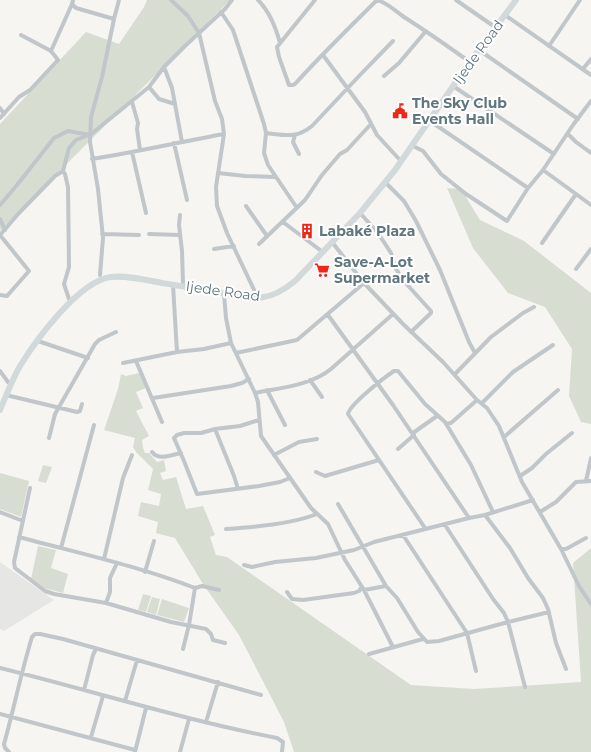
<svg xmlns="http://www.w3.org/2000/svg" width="591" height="752" font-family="Montserrat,sans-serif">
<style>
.built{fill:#e6e7e5}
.green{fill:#d8ddd2}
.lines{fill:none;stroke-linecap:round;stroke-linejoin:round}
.street{stroke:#c0c6c9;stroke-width:4}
.secondary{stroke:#d2d9db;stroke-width:6}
.labels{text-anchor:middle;stroke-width:4;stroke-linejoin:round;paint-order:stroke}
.street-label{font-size:14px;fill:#5e767f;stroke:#fff}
.poi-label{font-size:14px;font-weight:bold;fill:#5e767f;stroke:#fff;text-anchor:start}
</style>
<rect width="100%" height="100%" fill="#f6f5f1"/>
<path class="built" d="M0 562 54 600 4 631 0 629Z"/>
<path class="green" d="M147 0H230L0 231V124L86 32 119 44 144 7Z
M447 188 461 189 480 220 524 241 591 293V424L581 422 569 396 572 349 545 307 508 293 473 248Z
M139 373 146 388 136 392 143 408 136 411 149 436 142 440 143 448 145 453H149L157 462 164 460 166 471 160 473 163 480 176 477 186 509 203 506 215 535 210 537 216 555 227 557 411 685 474 689 581 682 573 563 591 548V752H294L284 722 239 635 203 584 175 538 156 533 158 522 138 516 141 502 159 506 161 494 148 490 153 469 136 452 133 447 135 438 104 430 118 389 121 374 126 376Z
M43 465 52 467 46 483 38 481Z
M0 473 29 481 21 517 0 509Z
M38 546 56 550 51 568 68 574 63 593 44 588 31 579Z
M143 594 151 596 146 612 138 610Z
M152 597 160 599 156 615 147 612Z
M162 599 189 608 184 622 157 615Z"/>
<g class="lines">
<path class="street" d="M73 0 72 4 76 8 114 19
M171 0 188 16 199 33 215 101 222 119 224 134 216 187 217 206 227 233 256 294
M258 0C269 11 276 28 280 43
M315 0 277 47 279 57 289 85H293L295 84C321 55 349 28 377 0
M378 0C390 5 394 10 404 17 426 31 446 45 467 60
M456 0 492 25
M221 12 233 30 264 124 266 133 264 153 268 165 297 208
M505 15 591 75
M549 46 580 0
M479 50 578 119
M51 51 72 4
M323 55 365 112 377 135 399 159
M164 67 172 88 182 142
M583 69 591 59
M384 76 399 63 426 31
M453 86 554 154
M149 87 159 99 175 104
M132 102 138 123 137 129 140 150
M0 108 4 114
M0 118 19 97 30 90 58 60 51 51 21 35
M430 121 528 188
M266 133C285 135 296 139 312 126L360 75 393 41
M568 134 576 142 591 153
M295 135 293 142 299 154
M174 143 187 200
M413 146 423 151 441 174 466 194 507 221 528 188 543 170 573 125 591 101
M132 152 146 213
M92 159C136 152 180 142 224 134
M543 170 591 205
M63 171 65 174 68 187 69 267 64 284 69 299
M218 173 245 176 275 177
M385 182 404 201 416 221 440 270 469 342 475 353
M0 205 17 185 54 138 68 131 90 135 149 87 164 67 185 46 225 9 232 0
M246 206 267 236
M360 213 378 233 391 253 395 267 402 279 431 311V313L411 332
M180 215 179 225 182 251 183 283
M0 219 5 230
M283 222 320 250
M102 234 139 235
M149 234 180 235
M0 235 19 213 55 176 63 171 69 148 76 140 88 135
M332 242 364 283 403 324 443 362 477 400 487 408 499 426 522 482 561 549 579 586 591 604
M542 243 576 194
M259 244 305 200 322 175 340 154 347 150 371 124
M214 249 234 246
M576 269 591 249
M100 275 103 238 98 189 90 142 91 117 102 77 114 19 119 0
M173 285 177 352
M0 295 7 296 29 271 0 235
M328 315 393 405 469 518
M38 341 88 358
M231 343 255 393 258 402 261 436 311 508 328 524 345 560 364 590 393 647
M236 353 297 340 364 283
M136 361 162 422
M123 363 177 352 204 349 231 343 226 318 224 294
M0 371 8 382
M455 374 491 337 523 313 534 307
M310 380 322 397
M267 390 285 425
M255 393C279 388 312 385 331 369L393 314
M6 395 77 412 80 411 82 404
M153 398 231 386 242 383 249 379
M482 403 513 372 553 345
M259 420 240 426 215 429 201 433H184L177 435 174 438 184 461 197 494 259 486 280 482 290 478
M446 424 451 423 477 400
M215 429 234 476 238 489
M413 433 437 416
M504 437 558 390
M49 438 55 414 95 344 99 340 116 332
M398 449 414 435
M152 452C159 461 171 455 181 453
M274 455 299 442 317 439
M316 472 325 476 379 460
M520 476 532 468 546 454 572 433
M586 481 591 458
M30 488 14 562 15 568 45 591 54 594 106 603 171 622 206 629 211 634 213 640 225 643
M338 504 386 586 397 598 418 632 427 642 439 641 508 622 549 612
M0 512 23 521
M540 512 556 502 576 482 591 481
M485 515 510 548 528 578 543 598 548 609 556 643 566 669
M445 525 493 599 504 613 508 622 525 687
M425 528 348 414C350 404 385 377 394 371H398L425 404 445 422 471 465 493 512
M226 529C254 527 292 524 317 514
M403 535 467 633 476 671
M19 537C78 553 138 566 195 588L202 586 219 590
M61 548 94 425
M561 549H566L586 538
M104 559 123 478 132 455
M244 565 252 567 275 562 316 558 354 550 374 542 469 518 485 515 533 500
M145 572 154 541
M364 590 386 586
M287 592 292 599 303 600 354 593 359 591 362 587
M106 603 110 592V578L117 563
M183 649 189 625 195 588
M369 654 423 639
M0 668C93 691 184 720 277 738L283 742 282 752
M84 690 93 655 96 649
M125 701 137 660
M0 714 135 750
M206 722 218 682
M91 737 103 696
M9 752 5 748 4 744C14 708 21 673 32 637L35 634H40L63 639 261 695
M135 752 146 708
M180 752 189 719"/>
<path class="secondary" d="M0 410C6 396 12 380 20 366 36 340 79 281 111 277 127 275 146 280 162 283 182 286 202 290 222 293 255 299 268 303 295 281L360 213 395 170 469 63 516 0"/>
</g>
<defs>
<g id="civic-bare" transform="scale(1.2)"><path d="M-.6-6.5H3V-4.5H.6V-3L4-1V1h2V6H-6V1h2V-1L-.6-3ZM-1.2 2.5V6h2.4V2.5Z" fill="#ee2719" stroke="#fff" stroke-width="2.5" paint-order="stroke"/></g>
<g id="building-bare" transform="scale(1.2)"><path d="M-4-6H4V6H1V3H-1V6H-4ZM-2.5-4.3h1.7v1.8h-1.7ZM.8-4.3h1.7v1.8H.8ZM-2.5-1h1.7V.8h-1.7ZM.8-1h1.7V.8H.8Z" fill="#ee2719" stroke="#fff" stroke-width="2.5" paint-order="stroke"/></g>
<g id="supermarket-bare" transform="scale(1.2)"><path d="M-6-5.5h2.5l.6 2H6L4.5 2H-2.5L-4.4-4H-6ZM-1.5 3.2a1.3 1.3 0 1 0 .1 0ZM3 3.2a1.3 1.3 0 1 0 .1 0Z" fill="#ee2719" stroke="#fff" stroke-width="2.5" paint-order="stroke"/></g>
</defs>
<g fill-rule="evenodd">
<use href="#civic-bare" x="400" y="111"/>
<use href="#building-bare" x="307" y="231"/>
<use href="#supermarket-bare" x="322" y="270"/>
</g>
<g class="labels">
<g class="street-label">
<text transform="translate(478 52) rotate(-54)" y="5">Ijede Road</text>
<text transform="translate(223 291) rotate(8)" y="5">Ijede Road</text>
</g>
<g class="poi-label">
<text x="412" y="108">The Sky Club<tspan x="412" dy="16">Events Hall</tspan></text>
<text x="319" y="236">Labaké Plaza</text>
<text x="334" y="267">Save-A-Lot<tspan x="334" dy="16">Supermarket</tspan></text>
</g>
</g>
</svg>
